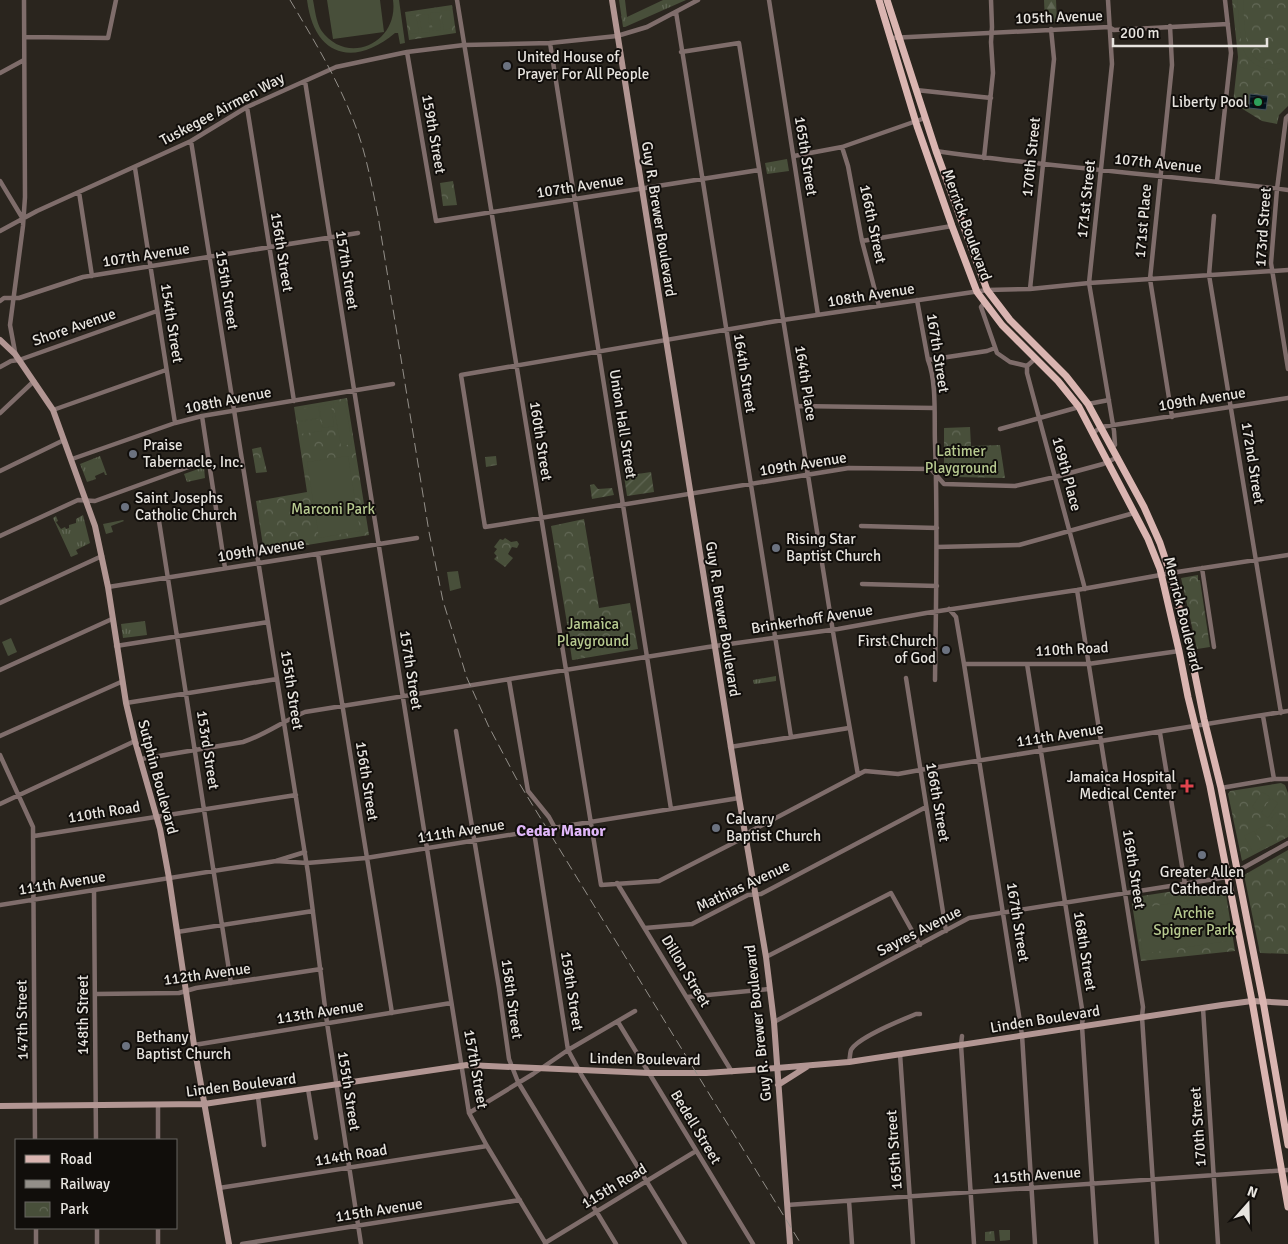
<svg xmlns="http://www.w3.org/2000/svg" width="1288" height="1244" font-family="Signika,sans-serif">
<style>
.grass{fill:url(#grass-tufts)}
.forest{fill:url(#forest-firs)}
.park{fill:url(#park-crowns)}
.garden{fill:url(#garden-furrows)}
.pitch{fill:#484f3a}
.water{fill:url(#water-rules);stroke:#455057}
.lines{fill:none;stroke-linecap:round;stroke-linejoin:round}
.minor{stroke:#7f6d6b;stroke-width:4.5}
.secondary{stroke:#b29693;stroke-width:6}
.primary{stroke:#dab5b1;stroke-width:7}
.rail{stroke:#938f89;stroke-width:1;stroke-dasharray:10 5;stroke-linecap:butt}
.worship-dot{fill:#6b7280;stroke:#110e0b;stroke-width:2}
.leisure-dot{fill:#2e9e5b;stroke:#110e0b;stroke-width:2}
.health-dot{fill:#e0444e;stroke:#110e0b;stroke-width:2}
.labels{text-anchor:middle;stroke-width:4;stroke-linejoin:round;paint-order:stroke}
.street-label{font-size:15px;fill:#e7e4df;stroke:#110e0b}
.poi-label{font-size:15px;fill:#e7e4df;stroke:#110e0b;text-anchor:start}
.park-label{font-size:15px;fill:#b7ca90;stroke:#110e0b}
.neighbourhood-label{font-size:16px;font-weight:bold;fill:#e0b7f9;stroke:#110e0b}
</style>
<defs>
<pattern id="grass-tufts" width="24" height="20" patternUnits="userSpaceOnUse" patternTransform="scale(1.25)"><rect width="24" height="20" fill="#484f3a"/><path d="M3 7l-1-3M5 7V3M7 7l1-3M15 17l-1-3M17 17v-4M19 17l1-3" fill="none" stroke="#626856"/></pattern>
<pattern id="forest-firs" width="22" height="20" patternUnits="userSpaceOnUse" patternTransform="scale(1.25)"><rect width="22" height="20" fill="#484f3a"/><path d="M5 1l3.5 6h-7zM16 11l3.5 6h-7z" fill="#626856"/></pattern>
<pattern id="park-crowns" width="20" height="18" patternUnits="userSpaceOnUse" patternTransform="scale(1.25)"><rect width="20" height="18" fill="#484f3a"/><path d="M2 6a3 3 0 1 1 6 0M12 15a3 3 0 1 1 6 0" fill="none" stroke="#626856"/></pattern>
<pattern id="garden-furrows" width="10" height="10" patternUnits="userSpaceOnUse" patternTransform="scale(1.25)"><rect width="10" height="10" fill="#484f3a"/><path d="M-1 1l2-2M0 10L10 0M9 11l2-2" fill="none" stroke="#626856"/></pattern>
<pattern id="water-rules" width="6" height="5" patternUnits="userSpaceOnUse" patternTransform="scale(1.25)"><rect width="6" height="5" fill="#00111d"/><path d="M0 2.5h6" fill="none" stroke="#25343d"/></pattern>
</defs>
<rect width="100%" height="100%" fill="#2a251e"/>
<path class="grass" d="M619 0H625L627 17 663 0H686L625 27H623Z
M787 159 789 171 767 174 765 163Z
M100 456 107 475H105L104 472 95 476 96 479 87 482 80 464Z
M204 467 205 478 187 482 184 474Z
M83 515 90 543 76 550 78 554 71 557 53 518 56 516 58 521 56 522 61 529 65 527 66 529 69 528V525L76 523V519Z
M123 520 124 521 111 526 113 532 106 534 103 524Z
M145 621 147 635 123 638 121 624Z
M11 638 17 652 8 656 2 642Z
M776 676V681L754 684 753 680Z"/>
<path class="forest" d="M1044 0H1056L1057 22 1045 23Z"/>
<path class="park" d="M1232 0H1288V106L1279 115 1277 124 1262 121 1233 103 1238 57Z
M452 5 456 33 409 40 405 12Z
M453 181 457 205 443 206 440 183Z
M347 398 369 535 264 552 256 501 307 492 294 407Z
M970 427 971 446 1000 445 1005 478 954 477 949 476 944 470V428Z
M261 447 267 472 256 473 252 449Z
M496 456 497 465 486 467 485 457Z
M584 519 599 608 630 603 638 649 573 660 551 526Z
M505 538 511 542 517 541 519 544 517 548 512 547 508 554 513 558 505 567 494 559 497 556 494 553 497 549 494 547 500 539 503 540Z
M1198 575V580H1200L1210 647 1197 649 1181 578Z
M1281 783 1285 785 1288 793V837L1242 861 1228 794 1230 791Z
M1288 850V954L1260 953 1244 875Z
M1221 884 1225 888 1235 951 1141 961 1132 904 1135 897Z
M999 1230H1010V1240L1000 1241Z
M994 1231 995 1241H985V1232Z"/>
<path class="garden" d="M651 472 654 492 627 496 624 476Z
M594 484 598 489 612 488 614 495 592 499 590 485Z"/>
<path class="pitch" d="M307 0H313C315 10 316 21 321 30 347 67 399 43 393 0H399L405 43 400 44 398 33H395C353 68 314 56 307 0Z
M327 0H380L384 32 333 39Z
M1237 0H1243C1245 20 1241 61 1269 64 1276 65 1282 63 1288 59V66C1272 73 1252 69 1244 51 1239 38 1239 15 1237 0Z
M450 10 452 28 444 30 441 11Z
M439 12 441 30 433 31 430 13Z
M428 14 430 32 422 33 419 15Z
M416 15 419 33 411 34 408 16Z
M345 401 352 444 341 446 333 403Z
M331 404 334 426 323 428 319 406Z
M318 406 320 418 298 421 296 410Z
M320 419 322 431 300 434 298 422Z
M348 456 360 531 319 538 307 462Z
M976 456H984V476H964V458H975V475Z
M952 458H963V476H952Z
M458 571 461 588 450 591 447 572Z
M598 635 601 654 589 656 586 637Z
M578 638 581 658 572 660 569 639Z
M1262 792 1270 797 1259 812 1252 807Z
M1271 798 1278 803 1268 818 1261 813Z
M1276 812 1283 817 1274 828 1268 823Z
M1284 818 1288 821V825L1282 834 1275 829Z
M1266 825 1274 841 1264 846 1256 830Z
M1254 831 1263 847 1253 852 1244 836Z
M1220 896 1227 941 1143 954 1135 909Z"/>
<path class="water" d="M1250 94 1268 96 1266 110 1249 108Z"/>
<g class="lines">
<path class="minor" d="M457 0 601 885 659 881 745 837 751 831 865 771 898 774 920 770 1288 711
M769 0 818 315
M1108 0 1112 64 1089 283 1114 431 1115 445 1112 447
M676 12 791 737
M1170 26 1172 65 1150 279 1172 417
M25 37 108 38 116 0
M890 38 1109 27 1114 30 1228 24
M550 43 671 809
M407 52 436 221 759 170
M681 52 739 43 834 638 858 775
M0 73 24 60
M305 81 469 1113 487 1146 546 1244
M916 90 991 98
M247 107 294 401
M1288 116 1286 118 1277 189 1271 263 1288 369
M191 141 308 873 327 1023 361 1244
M842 147 848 166 862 241 879 306
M936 151C1053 168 1171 175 1288 190
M794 156 842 147 925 118
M984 158 993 73 991 42 992 27 991 0
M135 168 175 423
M0 181 23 219
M1217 181 1231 53 1225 0
M79 192 92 276
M1214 216 1209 275 1281 713
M0 231 37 211 191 141 247 107 336 67 407 52 464 45 550 43 617 36 647 27 698 0
M862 241 952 226
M1030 289 1054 59 1051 29
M917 300 928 360C937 383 934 419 935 443 938 522 936 601 935 680
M0 301 4 298H19L83 277 358 233
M985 302 981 307 997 353 1010 362 1027 366
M15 352 10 325 23 226 25 197 24 0
M1036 358 1027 366V373L1085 589
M928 360 987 351 995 348
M0 367 11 361 19 360 157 311
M1088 404 1109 400
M797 406 934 408
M53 410 166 370
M0 413 34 381
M202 416 225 568
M1000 429 1079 407
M1093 433 1101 427 1288 398
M1118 457 1103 464 1055 477 1015 486 944 484 931 469 849 468 485 527 461 375 783 320 987 290 1030 289 1089 283 1288 270
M72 459 175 423 202 416 393 384
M0 471 64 440
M159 521 231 983
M861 526 937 528
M0 536 78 500 95 501 208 460
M937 547 1019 545 1134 513
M318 554 392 1013
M1202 568 1214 647
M862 584 937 586
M108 587 417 538
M1077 590 1143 1007 1142 1017 1157 1244
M0 603 102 556
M949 609 956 617 964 664 1022 1035 1035 1244
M866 643 935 645
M116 646 268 622
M964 664H1088L1179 651
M1027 664 1083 1015 1082 1026 1096 1244
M0 670 112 619
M906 678 946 931
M509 680 528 791 549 817 555 828
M126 703 277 679
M1263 716 1274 779H1288
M456 731 499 988 509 1059 518 1082 616 1244
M1160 733 1185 884
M0 736 121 682
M730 747 849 728
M0 755 33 827 35 1140
M141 759 243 742C265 735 283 721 305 712L708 647 838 629 926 613 1077 590 1177 572 1288 555
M1221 788 1274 779
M0 804 135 741
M534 832 568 1050 582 1076 685 1244
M34 836 296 795
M276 861 307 863 366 858 739 798
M617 883 732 1072
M94 890 96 1140
M0 905 276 861 305 852
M645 928 692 924 748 895 761 894 926 807
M177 932 313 911
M766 957 891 893 920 945
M95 994 179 993 196 988 321 969
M687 997 769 989
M1203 1008 1218 1244
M618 1022 753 1244
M774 1022 969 918 1227 877 1288 843
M962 1036 961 1045 974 1244
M194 1045 451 1003
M900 1054 913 1244
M849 1062C850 1058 850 1053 851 1050 858 1037 902 1020 916 1014H920
M308 1089 316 1138
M258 1097 264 1145
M158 1105V1140
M469 1113 533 1074 568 1050 635 1011
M219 1188 487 1146
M849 1201 852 1244
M787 1205 1288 1170
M36 1228V1244
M97 1228V1244
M158 1228V1244
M545 1243 696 1151
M242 1244 520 1200"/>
<path class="secondary" d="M612 0 739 798 766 957 774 1022 790 1244
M0 340 15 354 53 410 95 526 108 587 126 703 135 741 160 829 169 878 194 1045 229 1244
M778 1085 808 1066
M0 1106 204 1104 467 1065 649 1073H706L777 1068 849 1062 1222 1005 1252 1001 1288 1003"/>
<path class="primary" d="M879 0 917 126 952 226 977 292 1002 325 1058 381 1079 407 1148 539 1160 569 1179 651 1188 697 1210 786 1252 1001 1288 1207
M887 0 936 151 987 290 1010 320 1066 376 1088 404 1144 507 1160 543 1170 573 1189 645 1204 719 1221 788 1263 1001 1288 1145"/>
<path class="rail" d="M290 0C315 42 340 83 357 130 367 158 372 187 378 216L429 532 443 601 467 678 488 725 516 778 801 1244"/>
</g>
<g class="worship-dot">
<circle cx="507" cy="66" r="5"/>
<circle cx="133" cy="454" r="5"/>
<circle cx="125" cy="507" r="5"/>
<circle cx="776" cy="548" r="5"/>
<circle cx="946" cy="650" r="5"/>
<circle cx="716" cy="828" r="5"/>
<circle cx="1202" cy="855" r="5"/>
<circle cx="126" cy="1046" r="5"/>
</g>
<circle class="leisure-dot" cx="1258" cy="102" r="5"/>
<path class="health-dot" d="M1184.5 778.5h5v5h5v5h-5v5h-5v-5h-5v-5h5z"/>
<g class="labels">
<g class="street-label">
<text transform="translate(1059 17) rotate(-2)" y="5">105th Avenue</text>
<text transform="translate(222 109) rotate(-28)" y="5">Tuskegee Airmen Way</text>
<text transform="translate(434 134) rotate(80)" y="5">159th Street</text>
<text transform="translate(806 156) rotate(81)" y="5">165th Street</text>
<text transform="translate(1031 157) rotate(-84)" y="5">170th Street</text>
<text transform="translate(1158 163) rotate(6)" y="5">107th Avenue</text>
<text transform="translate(580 186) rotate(-9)" y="5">107th Avenue</text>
<text transform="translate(1086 199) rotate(-84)" y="5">171st Street</text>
<text transform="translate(659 219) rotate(81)" y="5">Guy R. Brewer Boulevard</text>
<text transform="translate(1143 221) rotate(-85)" y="5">171st Place</text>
<text transform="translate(873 224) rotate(78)" y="5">166th Street</text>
<text transform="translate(967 225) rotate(70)" y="5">Merrick Boulevard</text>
<text transform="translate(1263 227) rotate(-86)" y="5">173rd Street</text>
<text transform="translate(282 252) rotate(81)" y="5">156th Street</text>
<text transform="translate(146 255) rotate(-9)" y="5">107th Avenue</text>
<text transform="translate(347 270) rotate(81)" y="5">157th Street</text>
<text transform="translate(227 290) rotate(81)" y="5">155th Street</text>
<text transform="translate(871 295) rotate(-9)" y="5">108th Avenue</text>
<text transform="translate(172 323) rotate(81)" y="5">154th Street</text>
<text transform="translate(74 327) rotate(-19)" y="5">Shore Avenue</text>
<text transform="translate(938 353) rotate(81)" y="5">167th Street</text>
<text transform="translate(745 373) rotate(81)" y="5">164th Street</text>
<text transform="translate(806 383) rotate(81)" y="5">164th Place</text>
<text transform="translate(1202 399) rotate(-9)" y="5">109th Avenue</text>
<text transform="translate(228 400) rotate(-11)" y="5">108th Avenue</text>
<text transform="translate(623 424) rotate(81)" y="5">Union Hall Street</text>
<text transform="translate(541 441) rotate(81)" y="5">160th Street</text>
<text transform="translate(1253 463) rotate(81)" y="5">172nd Street</text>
<text transform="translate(803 464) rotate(-9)" y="5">109th Avenue</text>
<text transform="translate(1067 474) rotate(75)" y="5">169th Place</text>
<text transform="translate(261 550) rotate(-9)" y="5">109th Avenue</text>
<text transform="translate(1183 614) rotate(76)" y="5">Merrick Boulevard</text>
<text transform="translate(723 619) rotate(81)" y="5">Guy R. Brewer Boulevard</text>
<text transform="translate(812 619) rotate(-9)" y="5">Brinkerhoff Avenue</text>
<text transform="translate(1072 649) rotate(-3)" y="5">110th Road</text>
<text transform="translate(411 670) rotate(81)" y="5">157th Street</text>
<text transform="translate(292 690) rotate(81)" y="5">155th Street</text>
<text transform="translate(1060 735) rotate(-9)" y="5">111th Avenue</text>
<text transform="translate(208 750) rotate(81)" y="5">153rd Street</text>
<text transform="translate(158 777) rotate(75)" y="5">Sutphin Boulevard</text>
<text transform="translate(367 781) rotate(81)" y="5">156th Street</text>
<text transform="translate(938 802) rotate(80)" y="5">166th Street</text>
<text transform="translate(104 812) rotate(-9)" y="5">110th Road</text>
<text transform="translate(461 831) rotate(-9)" y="5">111th Avenue</text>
<text transform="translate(1134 869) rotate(81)" y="5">169th Street</text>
<text transform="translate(62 883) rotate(-9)" y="5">111th Avenue</text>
<text transform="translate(743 886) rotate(-25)" y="5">Mathias Avenue</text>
<text transform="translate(1018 922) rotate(81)" y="5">167th Street</text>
<text transform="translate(919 931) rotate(-27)" y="5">Sayres Avenue</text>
<text transform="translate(1085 951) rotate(81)" y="5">168th Street</text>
<text transform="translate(686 971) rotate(59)" y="5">Dillon Street</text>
<text transform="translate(207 974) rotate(-8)" y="5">112th Avenue</text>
<text transform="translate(572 991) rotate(81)" y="5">159th Street</text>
<text transform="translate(512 999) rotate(82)" y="5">158th Street</text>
<text transform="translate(320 1012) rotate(-9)" y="5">113th Avenue</text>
<text transform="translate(83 1015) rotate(-90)" y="5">148th Street</text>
<text transform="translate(1045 1019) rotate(-9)" y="5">Linden Boulevard</text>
<text transform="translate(22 1020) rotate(-91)" y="5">147th Street</text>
<text transform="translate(758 1023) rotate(-96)" y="5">Guy R. Brewer Boulevard</text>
<text transform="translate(645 1059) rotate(1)" y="5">Linden Boulevard</text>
<text transform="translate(476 1069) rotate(80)" y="5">157th Street</text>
<text transform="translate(241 1085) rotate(-7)" y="5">Linden Boulevard</text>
<text transform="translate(349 1091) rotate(81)" y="5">155th Street</text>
<text transform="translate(696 1127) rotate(59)" y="5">Bedell Street</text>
<text transform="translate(1198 1127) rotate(-94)" y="5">170th Street</text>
<text transform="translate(894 1150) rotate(-94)" y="5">165th Street</text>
<text transform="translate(351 1155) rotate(-9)" y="5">114th Road</text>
<text transform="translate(1037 1175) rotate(-4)" y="5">115th Avenue</text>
<text transform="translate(614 1186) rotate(-31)" y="5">115th Road</text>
<text transform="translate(379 1210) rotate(-9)" y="5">115th Avenue</text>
</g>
<g class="poi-label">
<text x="517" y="62">United House of<tspan x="517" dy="17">Prayer For All People</tspan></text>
<text x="1248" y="107" text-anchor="end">Liberty Pool</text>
<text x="143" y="450">Praise<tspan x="143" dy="17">Tabernacle, Inc.</tspan></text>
<text x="135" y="503">Saint Josephs<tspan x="135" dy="17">Catholic Church</tspan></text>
<text x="786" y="544">Rising Star<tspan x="786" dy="17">Baptist Church</tspan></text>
<text x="936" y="646" text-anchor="end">First Church<tspan x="936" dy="17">of God</tspan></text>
<text x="1176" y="782" text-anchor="end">Jamaica Hospital<tspan x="1176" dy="17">Medical Center</tspan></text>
<text x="726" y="824">Calvary<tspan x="726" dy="17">Baptist Church</tspan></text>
<text x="1202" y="877" text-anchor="middle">Greater Allen<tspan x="1202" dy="17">Cathedral</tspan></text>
<text x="136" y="1042">Bethany<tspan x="136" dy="17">Baptist Church</tspan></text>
</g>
<g class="park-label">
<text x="961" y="456">Latimer<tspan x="961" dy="17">Playground</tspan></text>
<text x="333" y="514">Marconi Park</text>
<text x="593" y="629">Jamaica<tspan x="593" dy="17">Playground</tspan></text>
<text x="1194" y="918">Archie<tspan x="1194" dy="17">Spigner Park</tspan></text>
</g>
<g class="neighbourhood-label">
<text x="561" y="836">Cedar Manor</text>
</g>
</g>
<rect x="15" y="1139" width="162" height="90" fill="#110e0b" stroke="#676460"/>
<rect x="25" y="1155" width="25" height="8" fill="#dab5b1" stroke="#676460"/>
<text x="60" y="1164" font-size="15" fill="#e7e4df">Road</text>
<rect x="25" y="1180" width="25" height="8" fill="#938f89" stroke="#676460"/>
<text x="60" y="1189" font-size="15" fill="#e7e4df">Railway</text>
<rect x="25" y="1202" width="25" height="15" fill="url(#park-crowns)" stroke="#676460"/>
<text x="60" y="1214" font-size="15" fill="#e7e4df">Park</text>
<g transform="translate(1248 1204) rotate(20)" stroke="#110e0b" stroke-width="4" paint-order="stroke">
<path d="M0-4L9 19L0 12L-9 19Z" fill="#e7e4df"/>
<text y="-8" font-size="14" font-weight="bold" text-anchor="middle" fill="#e7e4df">N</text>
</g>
<path d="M1113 38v8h154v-8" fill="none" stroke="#e7e4df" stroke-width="2.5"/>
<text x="1120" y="38" font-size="15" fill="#e7e4df" stroke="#110e0b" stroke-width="4" paint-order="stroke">200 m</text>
</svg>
